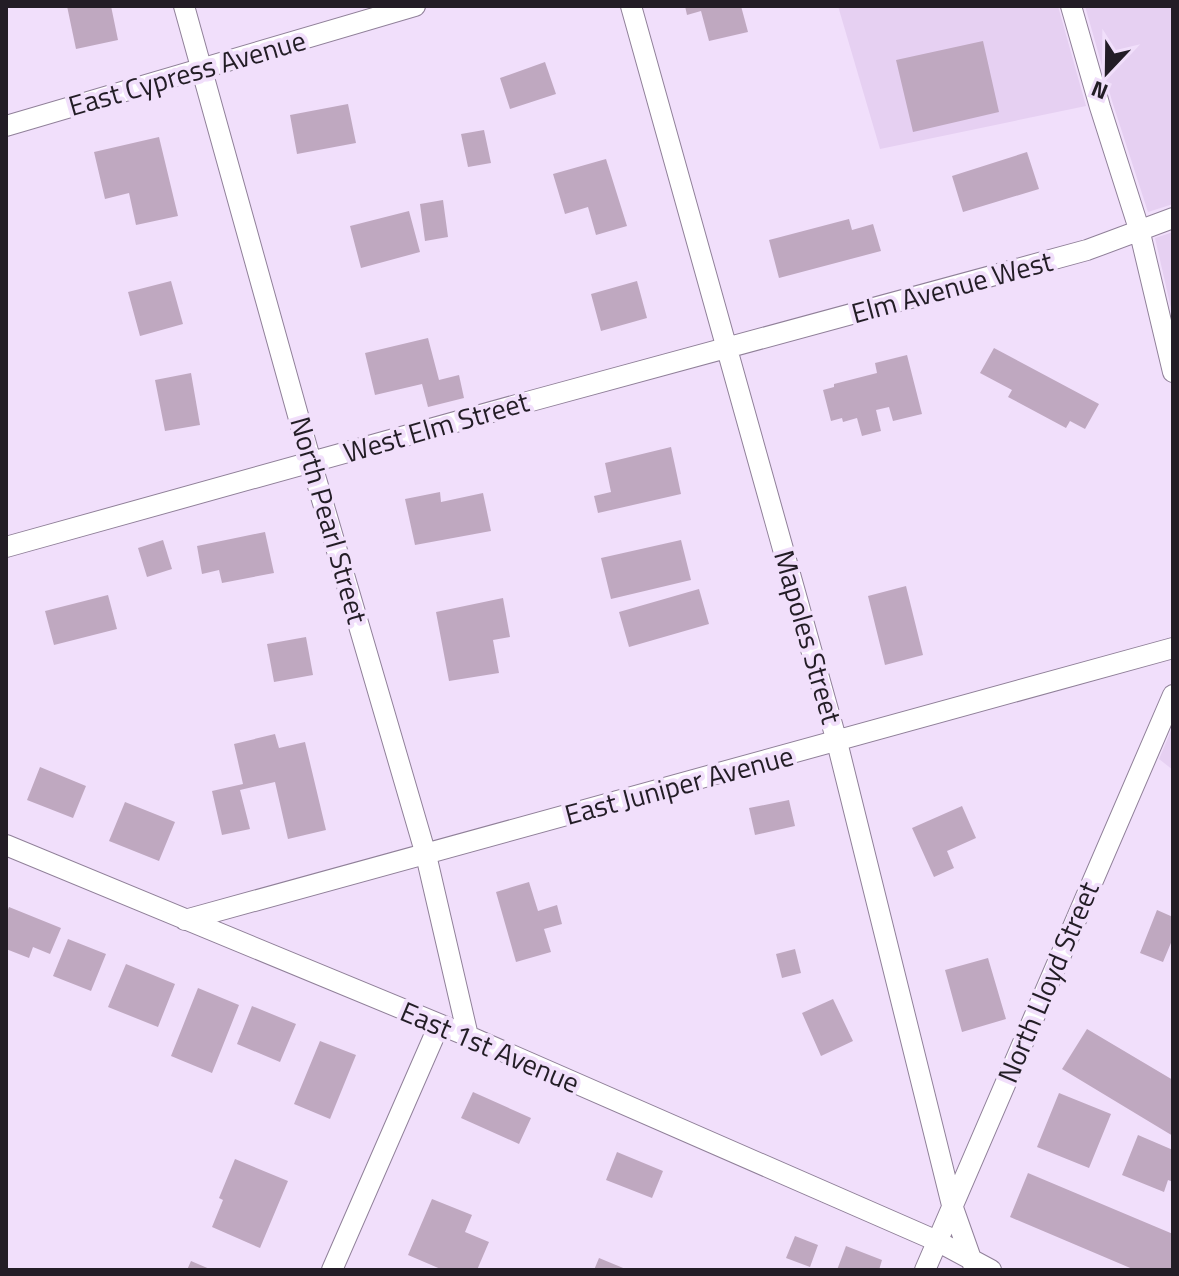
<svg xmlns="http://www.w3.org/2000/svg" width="1179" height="1276" font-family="'Titillium Web',sans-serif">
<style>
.built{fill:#e6d0f2}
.building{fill:#bfa8c0}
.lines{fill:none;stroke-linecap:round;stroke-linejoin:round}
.minor-casing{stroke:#908099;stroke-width:22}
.minor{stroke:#fff;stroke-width:20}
.labels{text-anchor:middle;stroke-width:8;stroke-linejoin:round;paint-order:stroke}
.street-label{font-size:28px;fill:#231d26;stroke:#f1dffb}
</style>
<rect width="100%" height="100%" fill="#f1dffb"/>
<path class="built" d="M838 6H1058L1086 106 880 149Z
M1085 6H1173V204L1148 212 1112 101Z
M1173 232V317L1155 238Z
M1173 726V770L1159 759Z"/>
<path class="building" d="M67 6H111L118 40 76 49Z
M685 6H741L748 32 709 41 701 11 687 15Z
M983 41 999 112 913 132 896 60Z
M545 62 556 94 510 109 500 78Z
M348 104 356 143 297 154 290 115Z
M484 130 491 163 468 167 461 134Z
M159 137 178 216 136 225 129 193 105 199 94 152Z
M1027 152 1039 189 963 212 952 176Z
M606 159 627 226 596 235 588 207 565 214 553 174Z
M443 200 448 237 425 241 420 204Z
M409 211 420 252 361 268 350 226Z
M849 219 852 230 873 224 881 251 779 278 769 240Z
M171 281 183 324 140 336 128 292Z
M637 281 647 318 601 331 591 294Z
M428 338 439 380 459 375 464 398 428 407 422 384 375 395 365 353Z
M994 348 1099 404 1085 429 1070 421 1066 428 1008 397 1012 390 980 373Z
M907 355 922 414 893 421 889 407 876 410 881 431 862 436 857 418 843 422 842 418 831 421 823 390 834 387V384L877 373 875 363Z
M191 373 200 425 165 431 155 380Z
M671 447 681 494 598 513 594 496 611 492 605 463Z
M440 492 441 502 483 493 491 531 415 545 405 499Z
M265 532 274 573 222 583 219 570 202 574 197 546Z
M163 540 172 569 147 577 138 548Z
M681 540 691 580 611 599 601 558Z
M906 586 923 655 885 665 868 596Z
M699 589 709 624 629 647 619 612Z
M108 595 117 629 54 645 45 611Z
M503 598 510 637 493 640 499 673 449 681 436 612Z
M306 637 313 675 274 682 267 644Z
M275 734 279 748 305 742 326 830 288 839 275 782 240 790 250 829 222 835 212 791 243 784 234 744Z
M40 767 86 786 73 818 27 800Z
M789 800 795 826 755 835 749 808Z
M125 802 175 822 159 861 109 841Z
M962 806 976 838 947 851 954 868 934 877 912 828Z
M529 882 538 911 557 905 562 924 544 929 551 952 516 962 496 892Z
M9 907 61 928 50 954 33 947 29 958 6 949V915Z
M1157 910 1173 917V938L1163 962 1140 953Z
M68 939 106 954 91 991 53 976Z
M795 949 801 973 782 978 776 954Z
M988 958 1006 1019 962 1032 945 970Z
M126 964 175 984 158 1027 108 1007Z
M198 988 239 1005 212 1073 171 1056Z
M833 999 853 1041 821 1056 802 1013Z
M252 1006 296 1024 280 1062 237 1044Z
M1087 1029 1173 1080V1136L1062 1069Z
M320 1041 356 1055 330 1119 294 1104Z
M473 1092 531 1118 519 1144 461 1118Z
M1059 1093 1111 1114 1089 1168 1037 1147Z
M1138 1135 1173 1150V1182L1168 1180 1164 1192 1122 1175Z
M617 1152 663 1171 652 1198 606 1180Z
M235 1159 288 1181 260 1248 212 1227 223 1200 219 1198Z
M1028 1173 1173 1234V1270H1135L1010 1217Z
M432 1199 472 1215 465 1232 489 1242 477 1270H443L408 1255Z
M795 1236 818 1245 810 1267 786 1258Z
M846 1246 882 1260 879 1270H837Z
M599 1258 628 1270H594Z
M191 1261 212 1270H187Z"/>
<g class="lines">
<g class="minor-casing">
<path id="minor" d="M184 6 311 462 426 855 468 1036
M631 6 837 742 952 1205 975 1270
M1071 6 1100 107 1139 229 1173 372
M6 126 415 6
M6 547 520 404 1087 250 1173 218
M6 845 468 1036 937 1241 991 1270
M185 920 1173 648
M332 1270 439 1025
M925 1270 1173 695"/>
</g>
<use href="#minor" class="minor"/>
</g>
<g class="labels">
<g class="street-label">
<text transform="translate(187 73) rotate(-16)" y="10">East Cypress Avenue</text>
<text transform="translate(952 287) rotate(-15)" y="10">Elm Avenue West</text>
<text transform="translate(436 427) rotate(-16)" y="10">West Elm Street</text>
<text transform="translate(329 520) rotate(74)" y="10">North Pearl Street</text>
<text transform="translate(808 637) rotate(74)" y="10">Mapoles Street</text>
<text transform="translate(679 785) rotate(-15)" y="10">East Juniper Avenue</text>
<text transform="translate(1048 982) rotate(-67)" y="10">North Lloyd Street</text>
<text transform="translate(490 1047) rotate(23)" y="10">East 1st Avenue</text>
</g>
</g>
<rect width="1179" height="1276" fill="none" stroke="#231d26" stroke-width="16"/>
<g transform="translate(1107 72) rotate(202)" stroke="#f1dffb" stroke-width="6" paint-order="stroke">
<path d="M0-6L14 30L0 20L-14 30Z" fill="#231d26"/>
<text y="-12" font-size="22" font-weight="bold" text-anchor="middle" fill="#231d26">N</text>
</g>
</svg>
